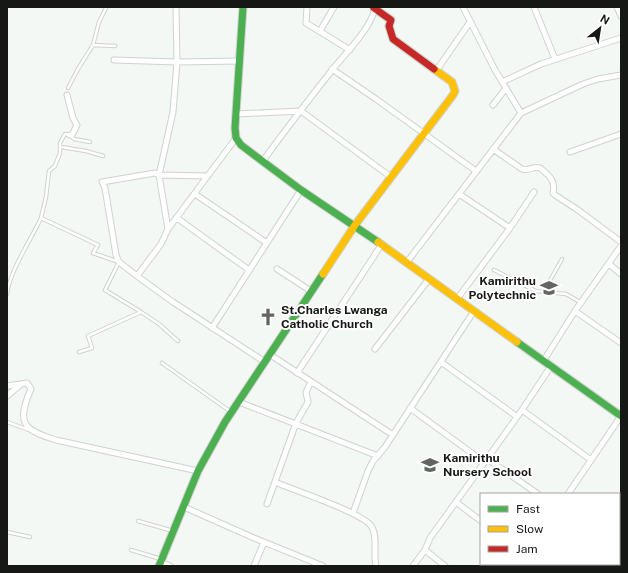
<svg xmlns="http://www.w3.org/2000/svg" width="628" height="573" font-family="'Public Sans',sans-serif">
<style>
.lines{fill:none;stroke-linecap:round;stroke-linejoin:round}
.lane-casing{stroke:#cfd3d0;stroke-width:4.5}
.street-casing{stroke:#cfd3d0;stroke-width:7}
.fast-casing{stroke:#cfd3d0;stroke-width:9}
.slow-casing{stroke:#cfd3d0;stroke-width:9}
.jam-casing{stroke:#cfd3d0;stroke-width:9}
.lane{stroke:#fdfefd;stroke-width:2.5}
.street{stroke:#fdfefd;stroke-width:5}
.fast{stroke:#4caf50;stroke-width:7}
.slow{stroke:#ffc107;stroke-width:7}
.jam{stroke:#c62828;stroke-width:7}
.labels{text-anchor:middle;stroke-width:4;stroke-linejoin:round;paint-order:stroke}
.poi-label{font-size:12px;font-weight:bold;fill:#151815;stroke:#fff;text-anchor:start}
</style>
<rect width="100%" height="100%" fill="#f3f8f4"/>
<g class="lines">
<g class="lane-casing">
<path id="lane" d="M93 45 99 22 106 8
M68 88 78 69 93 45 115 46
M61 147 86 151 103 156
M41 218 46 197 49 171 55 166 60 153V143L65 134 70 135 74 139 90 142
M494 270 536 291 566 294 580 302
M546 293 548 284 562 259
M7 294C10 270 31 240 41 218L98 245 93 253 119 262 105 290 141 312
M79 352 92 348 88 336 141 312 159 324 178 341
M162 363 231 412
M7 422 29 430
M138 521 173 531
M7 532 30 537
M131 550 161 559"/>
</g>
<g class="street-casing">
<path id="street" d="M307 7 306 23 350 50
M463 7 495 70 521 113
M534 7 555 59
M617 7 621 16
M320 31 334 7
M114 60 177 62 240 61
M332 69 376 99 476 171
M436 71 470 22
M502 82 541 64 621 38
M67 95 73 118 77 125 72 135H70
M493 105 506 88
M236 114 301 111 391 177
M493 149 522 169C529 171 534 166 540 168 549 175 556 181 553 193L555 195 578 210 621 242
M570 152 621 134
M262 162C284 132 306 103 329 74 342 56 372 29 375 7
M208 176 159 175 155 173 102 182 105 188 116 255 119 262 137 276 173 302 265 362
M195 194 267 243
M177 218 249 270
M510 228 534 192
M168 229 159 175 173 112 177 62 176 7
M407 262 521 113 583 84 598 79 621 75
M609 264 621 274
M277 269 311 291
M137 276 161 244 168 229 236 138
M457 299 510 228 459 194
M575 311 621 343
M212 328 301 190
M375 349 429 279
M269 354 393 435
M544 360 575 311 621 246
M441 362 516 416
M297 373 382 244
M7 386 27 383 31 389C16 423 23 430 56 440L198 471
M7 396 20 385
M239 402 378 456
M410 408 484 462
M522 410 591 460
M486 458 538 494
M275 482C293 490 364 513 372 527 378 538 373 554 376 566
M568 494 621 416
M456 502 481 521
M267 504 296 423 308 402 306 392 311 382
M184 507 254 538 323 566
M353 513 368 471 373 461 385 447 474 311
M425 550 445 566
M160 562 170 566
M521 564 524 566
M254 566 264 542
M413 566 425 550 430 538 522 410 551 366"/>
</g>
<g class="fast-casing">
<path id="fast" d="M243 7 235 128 236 138 241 145 301 190 378 242
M517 342 621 416
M159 566 198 471 225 422 323 274"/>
</g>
<g class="slow-casing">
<path id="slow" d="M378 242 517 342
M323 274 355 225 453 95 455 91 452 82 434 69"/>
</g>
<g class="jam-casing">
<path id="jam" d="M374 8 391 20 389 26 393 39 434 69"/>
</g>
<use href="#lane" class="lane"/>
<use href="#street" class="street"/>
<use href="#fast" class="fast"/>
<use href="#slow" class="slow"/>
<use href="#jam" class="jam"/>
</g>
<defs>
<g id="school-bare" transform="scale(1.38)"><path d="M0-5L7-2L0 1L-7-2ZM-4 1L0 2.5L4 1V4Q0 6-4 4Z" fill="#636663" stroke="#fff" stroke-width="2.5" paint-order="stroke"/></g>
<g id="church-bare" transform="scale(1.38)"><path d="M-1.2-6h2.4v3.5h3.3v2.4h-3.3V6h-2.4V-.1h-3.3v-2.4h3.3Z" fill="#636663" stroke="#fff" stroke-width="2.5" paint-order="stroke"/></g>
</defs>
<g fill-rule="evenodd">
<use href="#school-bare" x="549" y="288"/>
<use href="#church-bare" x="268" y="317"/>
<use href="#school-bare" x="430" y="465"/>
</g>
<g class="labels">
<g class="poi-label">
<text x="536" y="285" text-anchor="end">Kamirithu<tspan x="536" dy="14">Polytechnic</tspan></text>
<text x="281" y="314">St.Charles Lwanga<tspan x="281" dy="14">Catholic Church</tspan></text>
<text x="443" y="462">Kamirithu<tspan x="443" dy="14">Nursery School</tspan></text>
</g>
</g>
<rect width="628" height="573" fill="none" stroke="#151815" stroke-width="16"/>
<rect x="480" y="493" width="140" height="72" fill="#ffffff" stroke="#a1a3a1"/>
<rect x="488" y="506" width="20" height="6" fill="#4caf50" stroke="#a1a3a1"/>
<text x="516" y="513" font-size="12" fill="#151815">Fast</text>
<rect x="488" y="526" width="20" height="6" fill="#ffc107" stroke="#a1a3a1"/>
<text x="516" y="533" font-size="12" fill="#151815">Slow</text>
<rect x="488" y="546" width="20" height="6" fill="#c62828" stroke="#a1a3a1"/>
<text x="516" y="553" font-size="12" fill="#151815">Jam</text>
<g transform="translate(600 28) rotate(30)" stroke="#ffffff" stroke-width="3" paint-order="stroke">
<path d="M0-3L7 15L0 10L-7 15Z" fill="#151815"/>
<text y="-6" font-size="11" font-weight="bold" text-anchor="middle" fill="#151815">N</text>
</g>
</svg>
